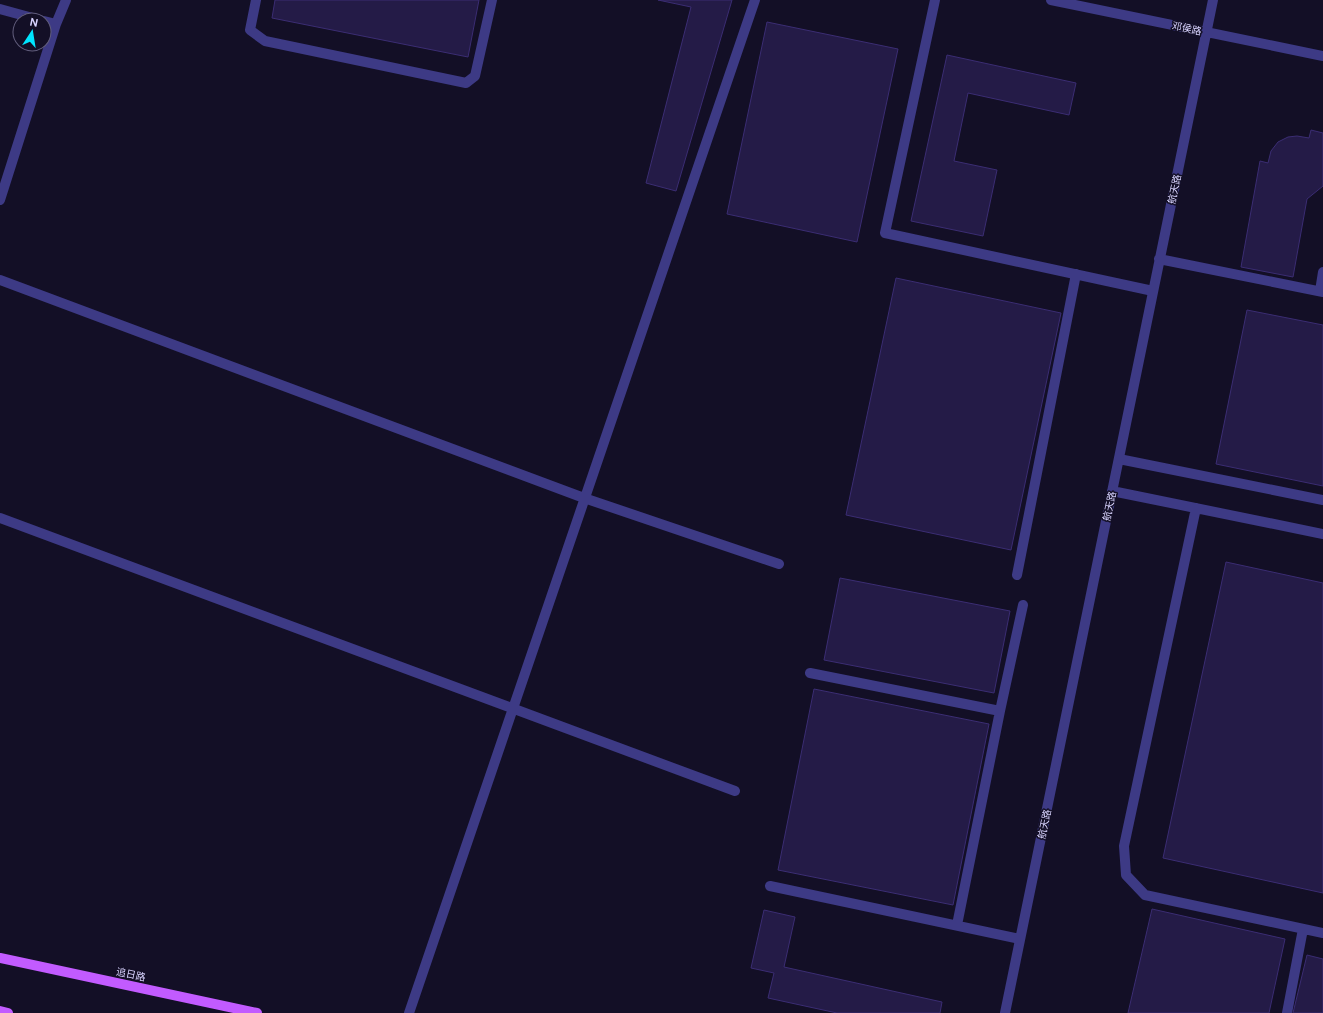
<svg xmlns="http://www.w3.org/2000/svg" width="1323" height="1013" font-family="'DM Sans','Noto Sans SC',sans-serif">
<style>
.building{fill:#241b47;stroke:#3b2d73}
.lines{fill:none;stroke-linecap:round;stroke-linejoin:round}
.minor{stroke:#3d3a85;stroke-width:10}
.major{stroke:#c25bff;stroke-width:10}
.labels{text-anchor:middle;stroke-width:3;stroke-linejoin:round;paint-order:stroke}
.street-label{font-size:10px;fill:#d9d4ff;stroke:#130f26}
</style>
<rect width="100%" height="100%" fill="#130f26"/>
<path class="building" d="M275 0H479L468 57 272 18Z
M658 0H732L676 191 646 183 691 7Z
M767 22 898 49 857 242 727 214Z
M947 55 1076 83 1069 115 968 93 954 161 997 170 983 236 911 221Z
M1311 130 1323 133V186L1307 199 1293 277 1241 267 1260 161 1268 163 1271 151 1278 142 1288 137 1297 136 1309 138Z
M896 278 1061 313 1011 550 846 515Z
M1247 310 1323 325V486L1216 464Z
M1226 562 1323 583V893L1163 858Z
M840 578 1010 611 994 693 824 660Z
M814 689 989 724 953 905 778 870Z
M1152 909 1285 939 1269 1013H1128Z
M764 910 795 917 784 967 942 1002 940 1013H837L768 998 774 973 751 968Z
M1307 955 1323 959V1013H1293Z"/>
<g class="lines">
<path class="minor" d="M256 0 250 30 265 41 466 83 475 76 492 0
M935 0 885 233 1153 291
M1051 0 1323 56
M0 9 40 20
M56 24 66 0
M0 200 56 24 44 21
M1159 259 1323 292
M0 280 584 498 779 564
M1320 291 1323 272
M1119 459 1323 500
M1112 491 1323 534
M1196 508 1124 846 1126 875 1145 895 1323 933
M0 518 735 791
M1017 575 1076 274
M810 673 1000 711
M770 886 1020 939
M957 925 1000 711 1023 605
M409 1013 755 0
M1005 1013 1213 0
M1287 1013 1303 929"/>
<path class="major" d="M0 958 257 1013
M0 1011 8 1013"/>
</g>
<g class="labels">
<g class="street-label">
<text transform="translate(1187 28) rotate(12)" y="4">邓侯路</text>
<text transform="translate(1174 189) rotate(-78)" y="4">航天路</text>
<text transform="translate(1109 506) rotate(-78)" y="4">航天路</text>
<text transform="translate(1044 824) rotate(-78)" y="4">航天路</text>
<text transform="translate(131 974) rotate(12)" y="4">追日路</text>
</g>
</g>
<g transform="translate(32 32) rotate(12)"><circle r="19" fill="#130f26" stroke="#625e7d"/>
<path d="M0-3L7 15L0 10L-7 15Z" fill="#00e5ff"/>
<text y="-6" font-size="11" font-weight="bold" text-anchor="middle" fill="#d9d4ff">N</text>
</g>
</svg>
